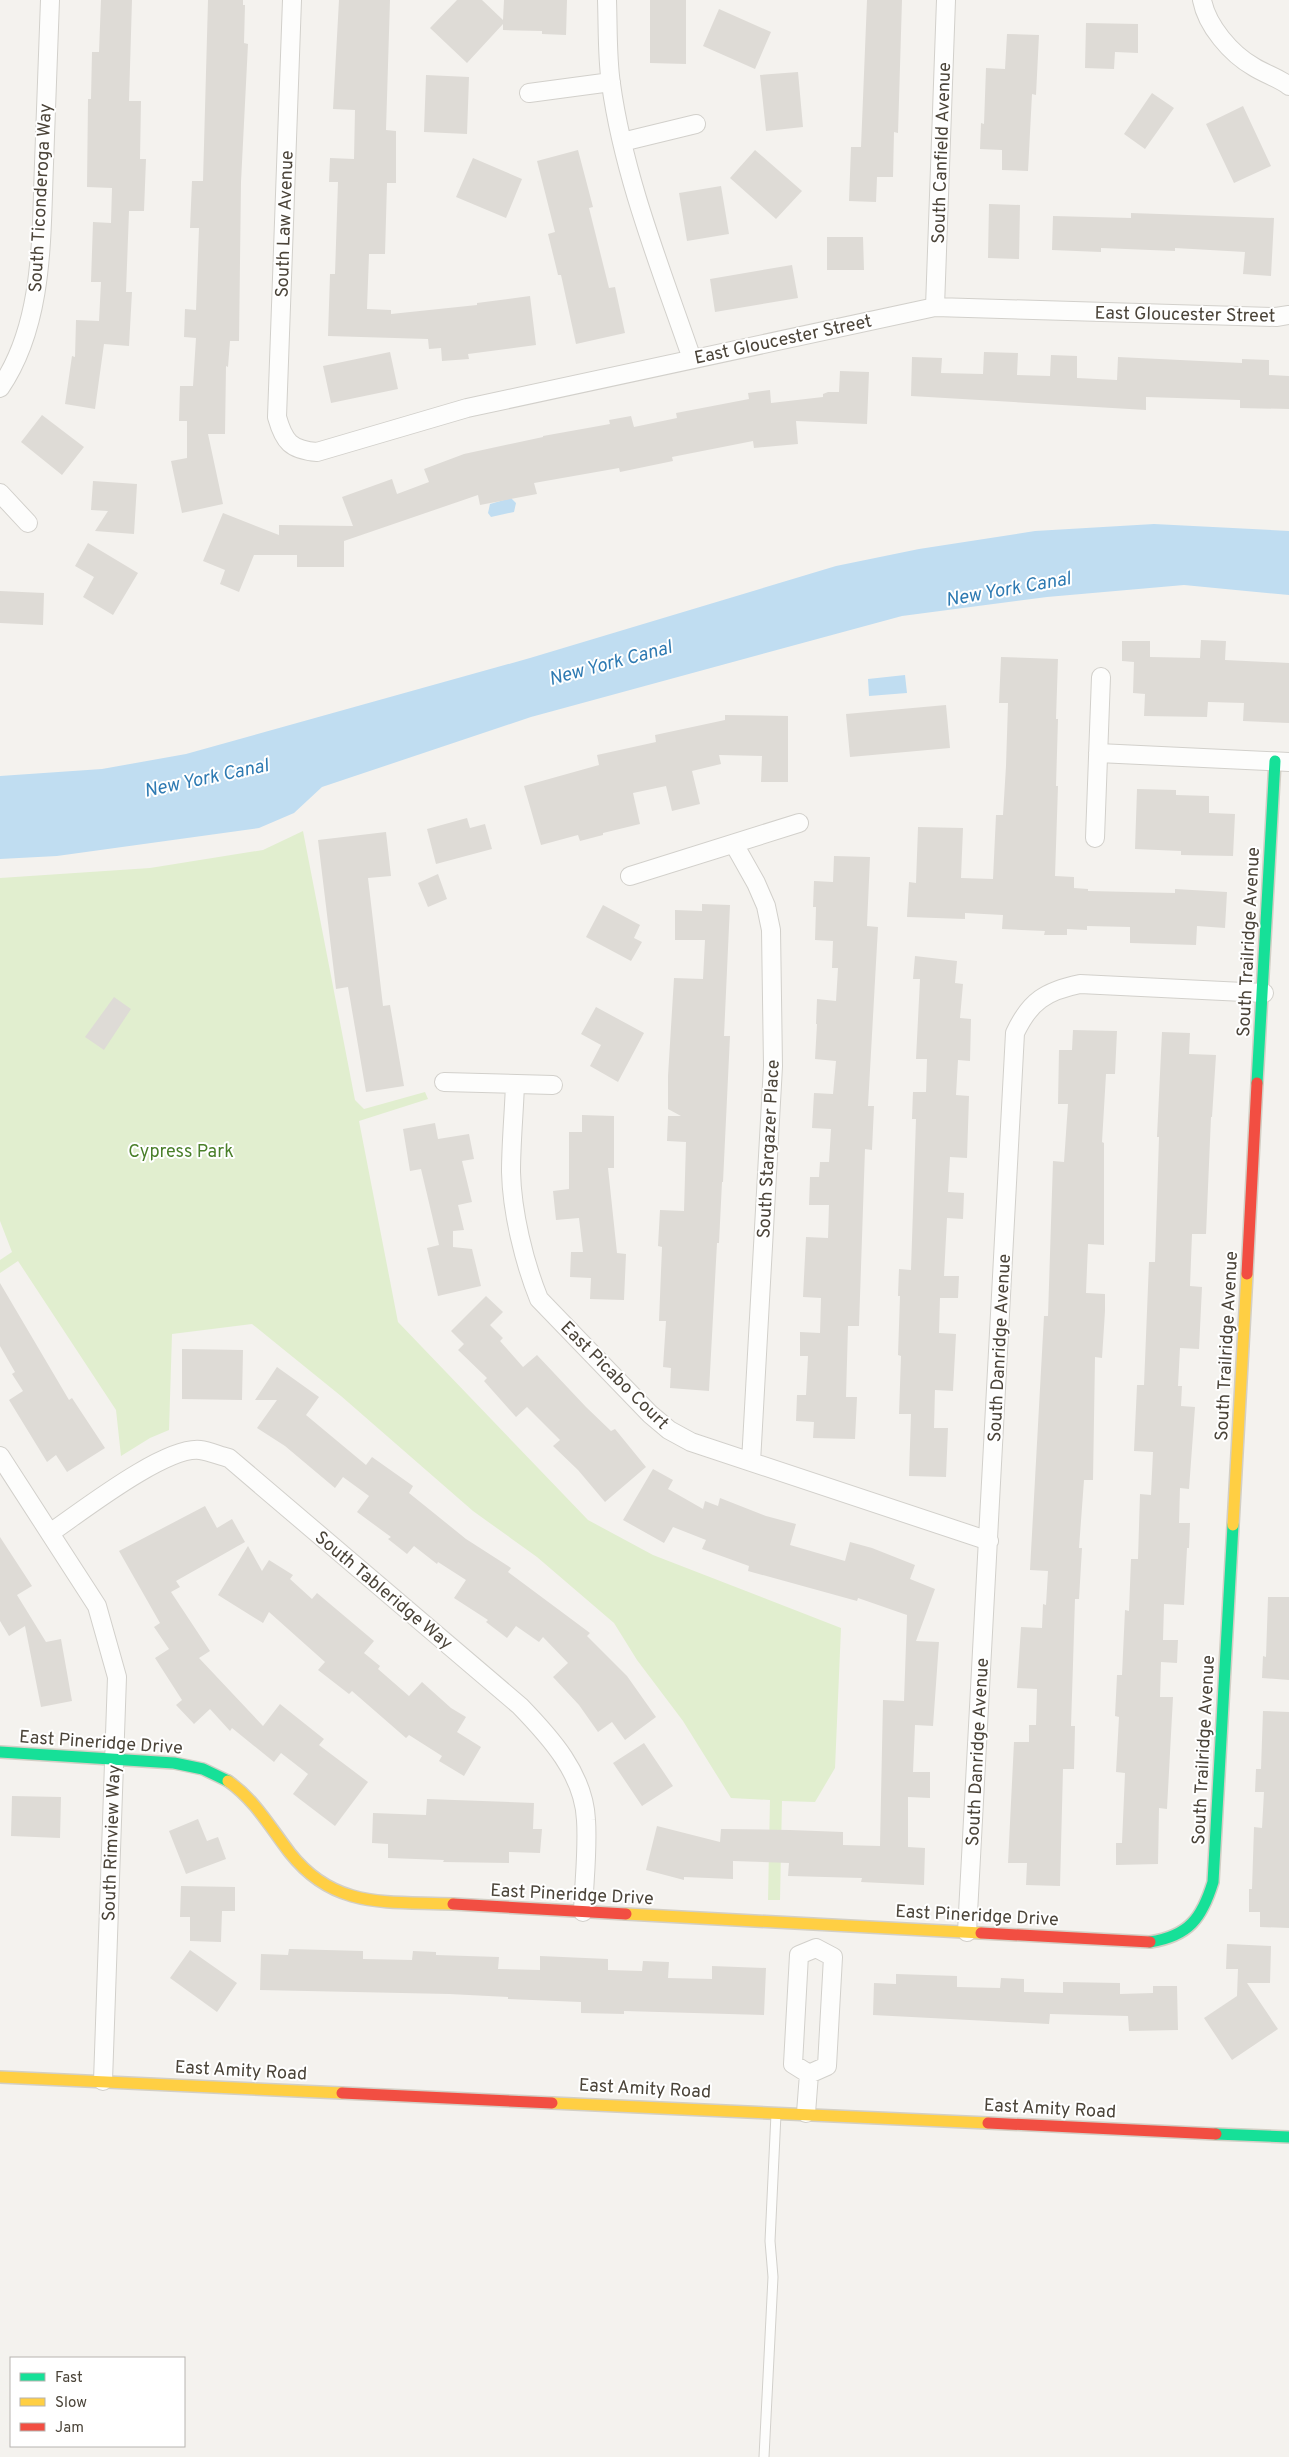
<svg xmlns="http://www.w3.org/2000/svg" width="1289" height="2457" font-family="Overpass,sans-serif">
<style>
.green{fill:#e1eecf}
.water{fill:#c0ddf1}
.building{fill:#dedbd6}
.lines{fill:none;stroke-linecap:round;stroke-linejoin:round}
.lane-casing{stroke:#d2d0cb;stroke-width:11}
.street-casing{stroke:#d2d0cb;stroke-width:20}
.fast-casing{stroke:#d3cfc5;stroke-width:14}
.slow-casing{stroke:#d3cfc5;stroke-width:14}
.jam-casing{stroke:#d3cfc5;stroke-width:14}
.lane{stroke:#fdfdfc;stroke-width:9}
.street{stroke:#fdfdfc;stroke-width:18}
.fast{stroke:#16e098;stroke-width:11}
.slow{stroke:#ffcf43;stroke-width:11}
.jam{stroke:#f24e42;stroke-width:11}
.labels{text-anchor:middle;stroke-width:4;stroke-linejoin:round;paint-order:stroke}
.street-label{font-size:18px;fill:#4b4439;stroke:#fff}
.park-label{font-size:18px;fill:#4a7f2a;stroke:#fff}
.water-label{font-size:19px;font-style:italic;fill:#2e7ab2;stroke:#fff}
</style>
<rect width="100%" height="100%" fill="#f4f2ee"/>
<path class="green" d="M303 831 355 1100 364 1109 425 1092 428 1099 359 1121 398 1322 588 1520 653 1555 841 1628 835 1768 815 1802 782 1801 780 1900H768L770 1800 731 1798 683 1721 637 1660 614 1623 537 1557 473 1511 341 1396 252 1324 172 1334 169 1430 150 1438 121 1456 116 1410 18 1261 0 1273V1260L12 1252 0 1221V878L150 868 263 850Z"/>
<path class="water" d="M511 498 516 503 514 512 491 517 488 513 490 504Z
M1154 524 1289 531V595L1184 585 1047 597 902 616 531 717 322 787 294 813 259 828 57 856 0 859V776L102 769 186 754 530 658 836 566 919 549 1035 531Z
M905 675 907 693 869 696 868 679Z"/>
<path class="building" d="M101 0H132L129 101H141L140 159H146L144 211H129L126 292H132L129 346 104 344 95 409 65 404 72 356 75 357 76 320 99 321 101 282H91L93 222 111 223 112 188 87 187 88 99H91L92 52H99Z
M208 0H243V5H245L244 43 248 44 241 182 239 341H230L228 367 226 366 225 434H208L223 504 182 513 171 461 187 458V421H179L180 386H193L196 338 184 337 185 309 196 310 199 228H190L192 181H203Z
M339 0H390L386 130 396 131V183H387L385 254H369L367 309 391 310V314L477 305V303L530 296 536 345 468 354 469 359 442 361 441 348 429 349 428 339 328 336 330 274H335L338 182H329L330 158 354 159 355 110 333 109Z
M457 0H482L503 20 504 0H567L566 35 542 34V31L503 30V24L467 63 430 28Z
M650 0H686V64L650 63Z
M867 0H902L898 133 894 132 893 177H877L876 202 849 201 851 147H861Z
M719 9 771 32 755 69 703 46Z
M1086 23 1138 24V53L1115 52 1114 69 1085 68Z
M1007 34 1039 35 1036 95 1032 94 1028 171 1002 170V150L980 149 981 123 984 124 986 68 1005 69Z
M798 72 803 127 766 131 760 75Z
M426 75 469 77 467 134 424 132Z
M1152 93 1174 108 1145 149 1124 134Z
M1243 106 1271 166 1234 183 1206 124Z
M578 150 593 207 589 208 609 288 615 287 625 333 576 344 561 275H558L548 234 555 232 537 161Z
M755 150 802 191 776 219 730 178Z
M473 158 522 179 506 218 456 197Z
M721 186 729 234 687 241 679 193Z
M989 204 1020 205 1019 259 988 258Z
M1131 213 1274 218 1271 276 1243 274 1245 252 1175 248V251L1101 248V252L1052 250 1053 216 1131 218Z
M827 237H863L864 270H827Z
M792 265 798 298 715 312 710 279Z
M390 352 398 389 331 403 323 366Z
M984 352 1018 353 1017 375 1050 376 1051 355 1077 356V378L1117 380 1118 357 1242 363V359L1269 360V375L1289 376V409L1240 408V400L1146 397V410L911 396 912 357 942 358 941 373 983 374Z
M840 371 869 372 867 424 796 421 798 444 754 448 753 441 672 457 673 461 620 472 619 468 534 483 537 494 480 505 478 495 344 541V567H297V555H254L239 592 220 584 225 570 203 561 223 513 279 535V525L353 526 342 497 392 479 397 494 429 482 424 469 464 454 543 437V436L610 424 609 420 631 416 634 427 677 418 676 413 749 399 748 393 770 390 771 403 823 397V394L828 392H839Z
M42 415 84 447 62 475 21 442Z
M93 481 137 484 134 534 95 531 108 511 91 510Z
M88 543 138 573 113 615 83 597 94 577 75 566Z
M0 591 44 593 43 625 0 623Z
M1201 640 1226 641 1225 660 1289 663V723L1243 721 1244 703 1208 702 1207 717 1144 716 1145 694 1133 693 1134 662 1122 661V641H1150V657L1200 658Z
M1001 657 1058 659 1056 719H1058L1056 786H1058L1055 876 1074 877V888L1088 889V891L1175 893V889L1227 892 1225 928 1197 926 1196 945 1130 943V927L1087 926V930L1067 929V935H1044L1045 931 1002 929 1003 915 965 913V919L907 917 909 882 916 883 918 827 963 828 961 878 993 879 996 815H1003L1006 766 1008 703H999Z
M946 705 950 748 850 757 846 714Z
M725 715 788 716V782H761L762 756 719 755 721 764 692 771 700 804 672 811 666 786 633 793 640 824 603 833V835L580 841 578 835 541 845 524 786 599 765 597 755 656 742 655 735 725 720Z
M1137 789 1176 790V795L1209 796V813L1235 814 1233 856 1181 855V851L1135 849Z
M467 818 470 828 485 824 492 849 436 864 427 829Z
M386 832 391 876 368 878 383 1006 390 1005 404 1086 366 1092 348 987 336 989 318 840Z
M834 856 870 857 867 926 878 927 868 1106H874L872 1150 865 1149 859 1326H848L846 1397H857L855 1439 813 1438 814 1422 796 1421 797 1395H806L808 1356H800V1332L820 1333 821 1298 803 1297 806 1237 828 1238 829 1205H809L810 1177H819L820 1162H829L831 1129 812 1128 814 1093 833 1094 836 1061 815 1059 817 1024H816L817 999 836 1001 838 968H832L833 941 815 940 816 907H813L814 881 833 882Z
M438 874 447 899 428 907 418 883Z
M702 904 730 905 724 1036H730L723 1182H722L719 1243H717L709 1391 670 1388 671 1368 663 1367 666 1321H659L662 1247 658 1246 660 1210 684 1211 686 1142 667 1141 668 1116H681L668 1109V1076L674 978 703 979 705 940H675V910L702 911Z
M603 905 640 925 634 938 642 942 631 961 586 937Z
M915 956 957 961 955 983 963 984 960 1018 971 1019 970 1061 958 1060 956 1095 969 1096 967 1158 950 1157 948 1192 964 1193 963 1219 947 1218 944 1276H959L958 1298H940L939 1333 956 1334 953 1391 935 1390 934 1428H948L946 1477 909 1476 911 1414H899L901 1356 898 1355 900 1296H898L899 1269 911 1270 916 1119H912L913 1092H926L927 1059H916L920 979H913Z
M114 997 131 1009 104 1050 85 1037Z
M596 1007 644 1033 618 1082 590 1066 601 1045 581 1034Z
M1073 1030 1117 1031 1115 1074H1106L1102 1142 1104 1143V1245L1088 1244 1086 1293 1105 1294V1311L1102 1358 1095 1357 1093 1480H1084L1079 1548H1082L1079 1599H1075L1073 1664 1071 1726H1075L1074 1769H1063L1060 1886 1026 1885 1027 1863H1008L1014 1742H1029V1725H1036L1037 1689 1017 1688 1021 1627 1042 1628 1043 1604 1046 1605 1048 1571 1030 1570 1044 1316H1048L1053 1161 1064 1162 1068 1104H1058L1059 1050H1072Z
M1162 1032 1190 1033 1189 1054 1216 1055 1212 1117H1211L1206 1234H1192L1190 1286 1202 1287 1199 1349 1180 1348 1178 1386H1182L1181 1406 1195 1407 1189 1489 1180 1488 1179 1523H1190L1189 1548H1187L1184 1605 1164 1604 1163 1640H1178L1177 1663 1161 1662 1160 1697H1173L1167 1809 1159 1808 1158 1864 1116 1865V1843H1122L1125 1773 1116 1772 1119 1717 1115 1716 1117 1675H1122L1125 1610 1129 1611 1131 1559H1138L1140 1494 1151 1495 1153 1452 1134 1451 1137 1385H1144L1149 1262H1155L1159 1137H1157Z
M582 1115 614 1116V1168H608L617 1253 626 1254 624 1300 590 1299 591 1278 570 1277 571 1252H583L579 1218 556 1220 553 1191 569 1189V1132H582Z
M435 1123 438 1139 469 1134 474 1159 462 1161 472 1202 458 1205 464 1230 453 1231V1247L472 1249 481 1286 438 1296 427 1248 439 1245 421 1169 410 1171 403 1129Z
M0 1283 69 1400 72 1398 105 1448 67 1472 56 1455 47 1462 9 1400 23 1391 12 1374 15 1372 0 1346Z
M486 1296 503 1312 490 1325 503 1338 500 1341 523 1367 537 1355 586 1407 611 1431 615 1429 646 1467 605 1502 578 1470 553 1446 560 1440 527 1407 516 1417 484 1381 487 1378 458 1350 464 1344 451 1331Z
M182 1349 243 1350 242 1400 182 1399Z
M277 1367 319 1397 306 1415 366 1465 372 1457 413 1486 409 1493 466 1539 511 1568 508 1572 590 1633 587 1636 627 1676 656 1717 625 1740 612 1722 598 1732 579 1705 553 1677 568 1663 543 1637 539 1642 516 1626 507 1638 486 1622 488 1620 454 1598 466 1580 438 1562 437 1564 414 1546 407 1554 388 1539 391 1537 357 1512 369 1496 343 1477 335 1488 285 1446 257 1428 277 1400H255Z
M653 1469 673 1480 668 1489 703 1509 705 1501 718 1506 720 1498 766 1516 796 1524 790 1545 845 1561 850 1542 872 1548 915 1565 910 1579 935 1589 916 1641 939 1642 933 1726 915 1725 913 1772H930V1798L908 1797V1847L925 1848 924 1885 861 1882 862 1878 788 1876 789 1863 733 1861V1879L684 1877V1880L646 1870 657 1826 720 1842 721 1829 790 1830 843 1832V1845L880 1846 883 1700 904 1701 907 1615 858 1598 857 1601 748 1571 749 1566 702 1549 706 1540 673 1527 664 1543 623 1520Z
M205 1506 217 1528 232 1519 245 1542 176 1581 180 1587 171 1592 210 1651 199 1658 263 1726 280 1704 324 1739 319 1745 368 1782 335 1826 293 1794 308 1774 281 1753 274 1762 232 1728 230 1731 210 1709 194 1724 176 1705 182 1700 155 1658 169 1649 154 1627 160 1623 119 1551Z
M0 1537 32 1586 17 1595 46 1642 61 1639 72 1701 41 1707 25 1626 9 1636 0 1621Z
M248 1546 262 1571 269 1560 293 1575 290 1579 312 1599 317 1593 374 1641 364 1653 380 1666 378 1669 409 1696 422 1682 451 1708 466 1717 457 1732 481 1747 464 1776 439 1761 442 1756 409 1735 406 1738 352 1691 349 1694 318 1670 325 1662 269 1612 263 1623 218 1595Z
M1268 1597H1289V1680L1262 1678 1263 1656 1266 1657Z
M1263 1711 1289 1712V1928L1260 1927V1912H1249V1889H1252L1254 1827 1262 1828 1264 1792H1255L1256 1769H1261Z
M644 1743 673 1786 642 1806 613 1763Z
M12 1796 61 1797 60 1838 11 1836Z
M427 1799 534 1803 533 1829H542L540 1853 509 1852V1863L443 1862 444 1860 388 1858V1844L372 1843 373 1813 426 1815Z
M198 1819 207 1841 218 1837 226 1859 186 1874 169 1831Z
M181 1886 235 1887V1911H222L221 1942 190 1941V1917H180Z
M1227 1944 1271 1946 1270 1983H1247L1278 2029 1232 2060 1204 2018 1237 1996 1238 1969H1226Z
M289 1949 363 1951V1959L412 1960 413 1951 436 1952V1955L499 1957 498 1969 540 1970V1956L608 1959V1970L642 1971 643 1961 669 1962 668 1978 712 1979V1966L766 1968 764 2015 624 2011V2014L581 2013V2002L508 1999V1997L449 1994 260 1990 261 1954 288 1955Z
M190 1950 237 1983 217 2012 170 1978Z
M896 1974 957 1976V1987L1000 1988 1001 1978 1024 1979V1992L1063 1993V1982L1120 1983V1994L1153 1993V1986H1177L1178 2030 1129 2031 1128 2016 1050 2014 1049 2024 873 2015 874 1983 896 1984Z"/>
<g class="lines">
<g class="lane-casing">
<path id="lane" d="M764 2457 773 2277 770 2241 776 2114"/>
</g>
<g class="street-casing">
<path id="street" d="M292 0 277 417C284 442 291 450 317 452L467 408 935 307 1276 317 1289 315
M607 0C608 28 607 57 611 84 624 178 661 269 692 359
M1202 0C1207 26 1231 54 1254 67 1265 74 1279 78 1289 86
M529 93 611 82
M622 142 696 124
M935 307 946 0
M0 388C44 324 41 238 44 164 46 109 48 55 50 0
M0 493 28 523
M1098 753 1289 762
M1095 838 1101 677
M734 844 756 883 766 906 771 930 773 1066 751 1462
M630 876 799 823
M444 1082 553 1085
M515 1084C514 1113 511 1143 511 1172 512 1212 524 1262 539 1299L650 1414 669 1430 691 1442 989 1541
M0 1456 97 1606 117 1677 103 2081
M50 1533C81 1512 165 1446 200 1450 209 1451 220 1456 229 1458L520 1706C550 1737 584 1774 586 1820 588 1850 584 1882 583 1912
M967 1932 1015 1033C1030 1001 1046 991 1080 984L1264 993
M816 1948 833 1957 827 2066 809 2074 793 2064 799 1955Z
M806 2113 809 2074"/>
</g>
<g class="fast-casing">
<path id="fast" d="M1257 1083 1275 761
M0 1752 174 1763 203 1769 228 1781
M1150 1942C1189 1936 1202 1918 1213 1882L1233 1525
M1216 2134 1289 2137"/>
</g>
<g class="slow-casing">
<path id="slow" d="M1233 1525 1247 1274
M228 1781C255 1800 270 1827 290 1853 335 1910 388 1901 453 1904
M626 1914 981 1933
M0 2077 342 2093
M552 2103 988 2123"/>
</g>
<g class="jam-casing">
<path id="jam" d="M1247 1274 1257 1083
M453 1904 626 1914
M981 1933 1150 1942
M342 2093 552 2103
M988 2123 1216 2134"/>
</g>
<use href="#lane" class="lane"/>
<use href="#street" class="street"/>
<use href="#fast" class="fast"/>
<use href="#slow" class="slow"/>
<use href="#jam" class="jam"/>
</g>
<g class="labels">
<g class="street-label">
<text transform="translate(941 153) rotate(-88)" y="6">South Canfield Avenue</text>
<text transform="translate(40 198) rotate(-87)" y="6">South Ticonderoga Way</text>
<text transform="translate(284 224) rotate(-88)" y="6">South Law Avenue</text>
<text transform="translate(1185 314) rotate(1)" y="6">East Gloucester Street</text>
<text transform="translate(783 339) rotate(-12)" y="6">East Gloucester Street</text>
<text transform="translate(1248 942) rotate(-87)" y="6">South Trailridge Avenue</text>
<text transform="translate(768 1149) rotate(-87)" y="6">South Stargazer Place</text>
<text transform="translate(1226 1346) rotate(-87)" y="6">South Trailridge Avenue</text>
<text transform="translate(999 1348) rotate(-87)" y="6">South Danridge Avenue</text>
<text transform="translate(615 1375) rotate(45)" y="6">East Picabo Court</text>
<text transform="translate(384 1590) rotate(40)" y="6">South Tableridge Way</text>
<text transform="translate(101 1742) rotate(4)" y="6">East Pineridge Drive</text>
<text transform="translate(1203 1750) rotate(-87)" y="6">South Trailridge Avenue</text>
<text transform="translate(977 1752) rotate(-87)" y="6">South Danridge Avenue</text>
<text transform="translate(111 1843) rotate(-88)" y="6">South Rimview Way</text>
<text transform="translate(572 1894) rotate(3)" y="6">East Pineridge Drive</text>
<text transform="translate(977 1915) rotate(3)" y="6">East Pineridge Drive</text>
<text transform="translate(241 2070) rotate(3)" y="6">East Amity Road</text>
<text transform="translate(645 2088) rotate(3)" y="6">East Amity Road</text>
<text transform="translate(1050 2108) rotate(3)" y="6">East Amity Road</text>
</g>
<g class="park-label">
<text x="181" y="1157">Cypress Park</text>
</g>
<g class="water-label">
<text transform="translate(1008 588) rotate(-10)" y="7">New York Canal</text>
<text transform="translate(610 662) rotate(-15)" y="7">New York Canal</text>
<text transform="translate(206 777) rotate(-12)" y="7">New York Canal</text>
</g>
</g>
<rect x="10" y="2357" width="175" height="90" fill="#ffffff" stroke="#b7b4b0"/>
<rect x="20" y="2373" width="25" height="8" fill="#16e098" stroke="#b7b4b0"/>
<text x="55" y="2382" font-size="15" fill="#4b4439">Fast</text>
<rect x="20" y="2398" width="25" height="8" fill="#ffcf43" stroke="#b7b4b0"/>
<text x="55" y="2407" font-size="15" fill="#4b4439">Slow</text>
<rect x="20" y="2423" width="25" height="8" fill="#f24e42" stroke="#b7b4b0"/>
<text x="55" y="2432" font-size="15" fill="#4b4439">Jam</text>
</svg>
